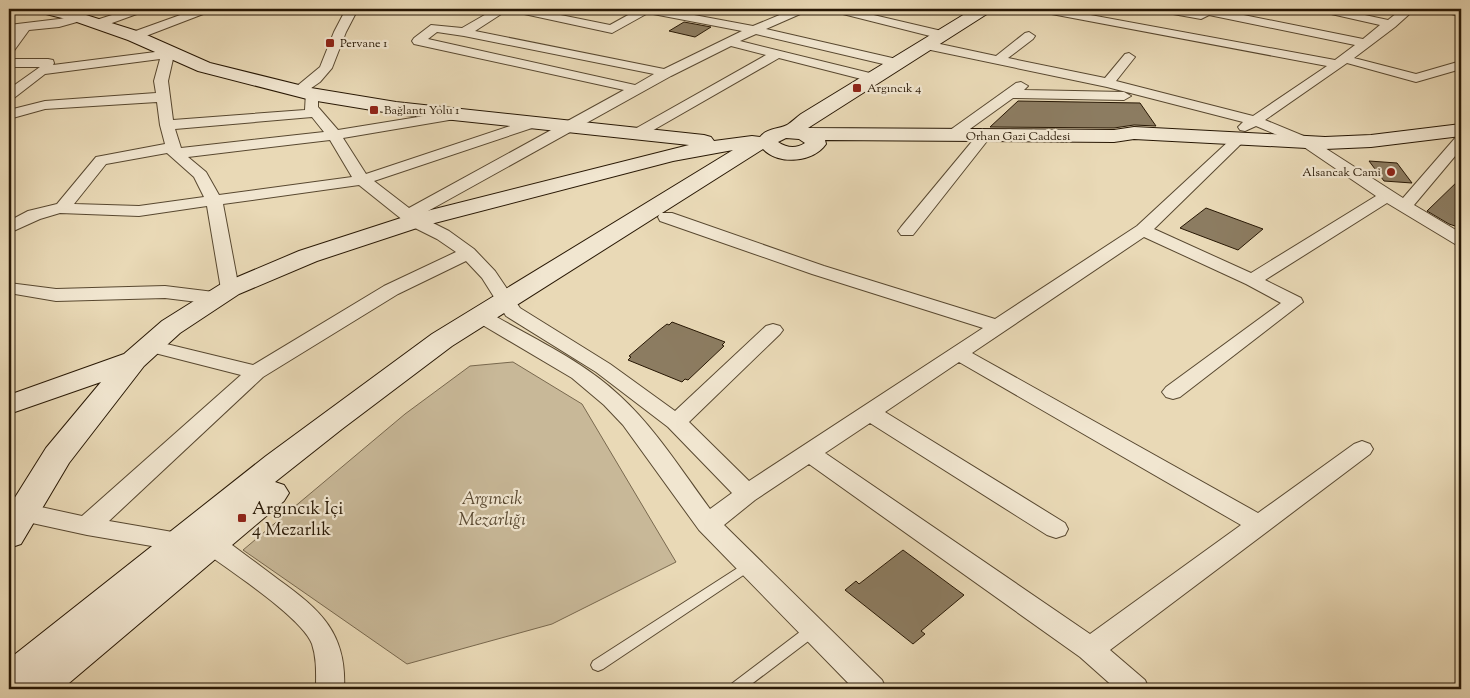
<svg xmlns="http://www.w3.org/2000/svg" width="1470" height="698" font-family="'Sorts Mill Goudy',serif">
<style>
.green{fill:#c8b898;stroke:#78684e}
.building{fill:#8c7c61;stroke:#271704}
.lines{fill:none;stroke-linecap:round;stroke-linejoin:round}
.lane-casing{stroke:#584830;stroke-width:2}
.street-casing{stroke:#584830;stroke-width:2}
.secondary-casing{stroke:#271704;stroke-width:2}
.lane{fill:#f1e6d0;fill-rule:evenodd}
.street{fill:#f1e6d0;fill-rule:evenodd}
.secondary{fill:#f1e6d0;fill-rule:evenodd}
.poi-dot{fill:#8f2418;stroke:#f1e6d0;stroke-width:2}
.labels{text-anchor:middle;stroke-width:4.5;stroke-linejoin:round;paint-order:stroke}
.far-poi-label{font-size:12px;fill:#271704;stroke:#f1e6d0;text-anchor:start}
.far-street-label{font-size:12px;fill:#271704;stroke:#f1e6d0}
.near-park-label{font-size:18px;font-style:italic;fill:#574730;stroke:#f1e6d0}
.near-poi-label{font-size:18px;fill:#271704;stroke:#f1e6d0;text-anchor:start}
</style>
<rect width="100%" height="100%" fill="#e9d9b6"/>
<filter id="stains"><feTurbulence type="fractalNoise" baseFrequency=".004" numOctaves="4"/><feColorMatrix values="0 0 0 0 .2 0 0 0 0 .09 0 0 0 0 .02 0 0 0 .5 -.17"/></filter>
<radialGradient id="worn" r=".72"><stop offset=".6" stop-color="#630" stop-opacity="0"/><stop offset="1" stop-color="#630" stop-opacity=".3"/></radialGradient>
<path class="green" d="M513 362 582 404 676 562 552 624 407 664 243 550 405 414 470 366Z"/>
<path class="building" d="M684 22 711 27 695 37 669 31Z
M1018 101 1140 103 1156 126 1134 125 1114 128 990 127Z
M1369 161 1397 163 1412 183 1384 181Z
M1461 178V228L1449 224 1427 211Z
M1206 208 1263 229 1238 250 1180 228Z
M672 322 725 342 722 345 724 346 688 380 685 379 682 382 628 360 631 357 629 356 658 331 667 324 669 325Z
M903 550 964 595 921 631 925 634 913 644 845 590 856 581 859 584Z"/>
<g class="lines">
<g class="lane-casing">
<path id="lane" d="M750 560 754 562 756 565 754 568 603 669 598 671 593 669 591 665 593 661Z
M814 623 819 625 821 629 819 633 745 689H728L730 685 809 625Z"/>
</g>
<g class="street-casing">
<path id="street" d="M131 9H147L145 11 101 27 97 28 91 24 93 21Z
M197 9H213L211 11 138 39H130L128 36 130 33Z
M346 9H358L346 32 332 68 320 82 307 91H316L318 94V107L338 130 455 111 460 112 462 115 460 118 455 119 343 138 366 174 531 119H541L543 122 541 125 374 181 409 208 624 90 414 44 412 41 414 38 431 25 462 28 495 9H509L475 31 664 69 742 31 648 13 612 33 515 12 509 9H531L610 25 639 9H662L753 26 794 9H809L807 11 766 29 901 60 902 63 901 66 896 67 756 34 740 41 878 75 880 78 873 82 779 58 643 136H633L631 133 633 130 766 55 731 46 671 76 419 216 449 231 474 249 495 271 520 308 610 364 675 411 766 326 773 324 780 326 783 330 780 334 689 422 749 481 983 328 812 274 660 221 658 217 660 213H672L824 266 995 319 1137 226 1230 140H1240L1242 143 1154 229 1251 273 1376 196 1301 145 1256 126 1245 131 1240 130 1238 127 1243 122 1107 87 926 49 920 45 922 42 926 41 996 56 1025 33 1029 32 1035 36 1033 39 1008 58 1105 78 1125 54 1129 53 1135 57 1116 81 1253 116 1327 66 1041 12 1035 9H1058L1335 60 1355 45 1209 15 1201 19 1162 12 1156 9H1180L1198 12 1202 9H1214L1363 39 1380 25 1318 11 1316 9H1337L1388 20 1402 9H1415L1395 27 1354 58 1416 74 1461 61V69L1416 82 1347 63 1265 120 1311 139 1403 198 1456 137 1461 136V149L1414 205 1461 233V245L1455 244 1387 203 1265 280 1301 298 1303 302 1180 397 1173 399 1166 397 1162 392 1166 387 1281 303 1246 284 1144 237 972 353 1258 513 1354 444 1362 441 1370 444 1373 449 1370 454 1110 650 1145 680 1149 689H1116L1080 657 809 464 755 500 724 525 882 680 886 689H854L699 530 623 425 604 405 572 378 474 320 471 316 474 312 481 310 488 312C532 338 582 360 620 396 655 428 682 471 710 509L732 493 668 427 596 372 506 316 482 278 466 261 398 294 263 377 109 521 190 535 193 542 190 549 181 551 87 535 9 518V500L82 516 241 375 143 350 140 346 143 342 150 340 253 365 384 286 456 252 437 239 409 225 359 185 223 204 239 289 237 293 230 295 223 293 221 289 207 206 139 216 60 213 40 219 9 233V221L28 211 57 204 96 157 165 144 160 125 157 102 45 109 9 119V110L45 101 156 93 154 81 160 59 45 74 14 98 9 99V89L40 67H9V59H48L53 60 54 63 53 65 163 51 165 47 169 46 175 50 168 81 173 120 305 110 306 92 298 95 291 91 320 67 334 32ZM437 32 464 36 654 74 635 85 428 39ZM312 117 324 132 181 148 175 129ZM330 140 352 177 219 195 206 172 188 157ZM167 153 194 177 204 197 139 206 74 204 106 164ZM959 362 1241 525 1090 634 825 453 870 423 1047 535 1056 538 1065 535 1068 529 1065 523 885 412Z
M829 9H848L946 32 948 35 942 39 831 11Z
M1435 9 1461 10V16L1437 11Z
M80 15 84 16 86 18 84 20 59 27 29 30 13 52 9 53V41L15 32 9 33V25L59 19Z
M1021 82 1028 86 1024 90 1124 92 1131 96 1124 100 1013 98 956 139H946L944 136 946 133 1016 83Z
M984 132 989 133 991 136 913 235H901L898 231 901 227 979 133Z
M9 283 56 289 165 286 214 292 221 294 223 298 221 302 214 304 165 298 56 301 9 293Z
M211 534 220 536C240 551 259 565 279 580 321 610 347 634 344 689H316C316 674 317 659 312 644 302 617 227 569 202 550L199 543 202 536Z"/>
</g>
<g class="secondary-casing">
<path id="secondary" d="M36 9H62L86 15 140 32 210 63 311 88 396 102 704 135 711 137 714 141 752 136 760 137C767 128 779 129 787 125 792 122 797 117 801 114L973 9H992L990 12 808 128 1114 130 1134 127 1325 137 1371 135 1461 124V136L1371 147 1325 149 1134 139 1114 142 825 140 826 144C814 162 779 166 763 149L452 346 342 429 275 482 284 485 289 493 284 501 62 689H9V659L266 456 432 334 733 150 673 161 423 226 317 261 239 294 180 333 144 366 69 463 21 544 9 548V507L46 448 101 382 9 414V395L124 354 162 321 221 284 299 251 407 216 689 145 396 114 311 100 198 71 128 40 74 21 38 12ZM786 138 799 139 805 143C796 149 787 148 778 142Z"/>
</g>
<use href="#lane" class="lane"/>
<use href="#street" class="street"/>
<use href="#secondary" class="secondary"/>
</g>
<g class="poi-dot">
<rect x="325" y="38" width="10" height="10" rx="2.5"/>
<rect x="852" y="83" width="10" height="10" rx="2.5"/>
<rect x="369" y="105" width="10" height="10" rx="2.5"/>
<circle cx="1391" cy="172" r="5"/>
<rect x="237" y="513" width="10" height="10" rx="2.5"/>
</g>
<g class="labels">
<g class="far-poi-label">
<text x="340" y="47">Pervane 1</text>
<text x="867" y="92">Argıncık 4</text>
<text x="384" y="114">Bağlantı Yolu 1</text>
<text x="1381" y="176" text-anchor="end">Alsancak Cami</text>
</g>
<g class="far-street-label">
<text x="1018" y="140">Orhan Gazi Caddesi</text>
</g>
<g class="near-park-label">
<text x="492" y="504">Argıncık<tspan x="492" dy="21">Mezarlığı</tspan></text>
</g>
<g class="near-poi-label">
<text x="252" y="514">Argıncık İçi<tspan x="252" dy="21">4 Mezarlık</tspan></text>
</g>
</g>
<rect width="1470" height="698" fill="none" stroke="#e9d9b6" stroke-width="30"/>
<rect x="10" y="10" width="1450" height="678" fill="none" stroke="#271704" stroke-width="2.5"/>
<rect x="15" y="15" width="1440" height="668" fill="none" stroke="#271704"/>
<rect width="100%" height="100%" filter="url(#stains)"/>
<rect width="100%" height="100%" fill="url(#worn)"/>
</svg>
